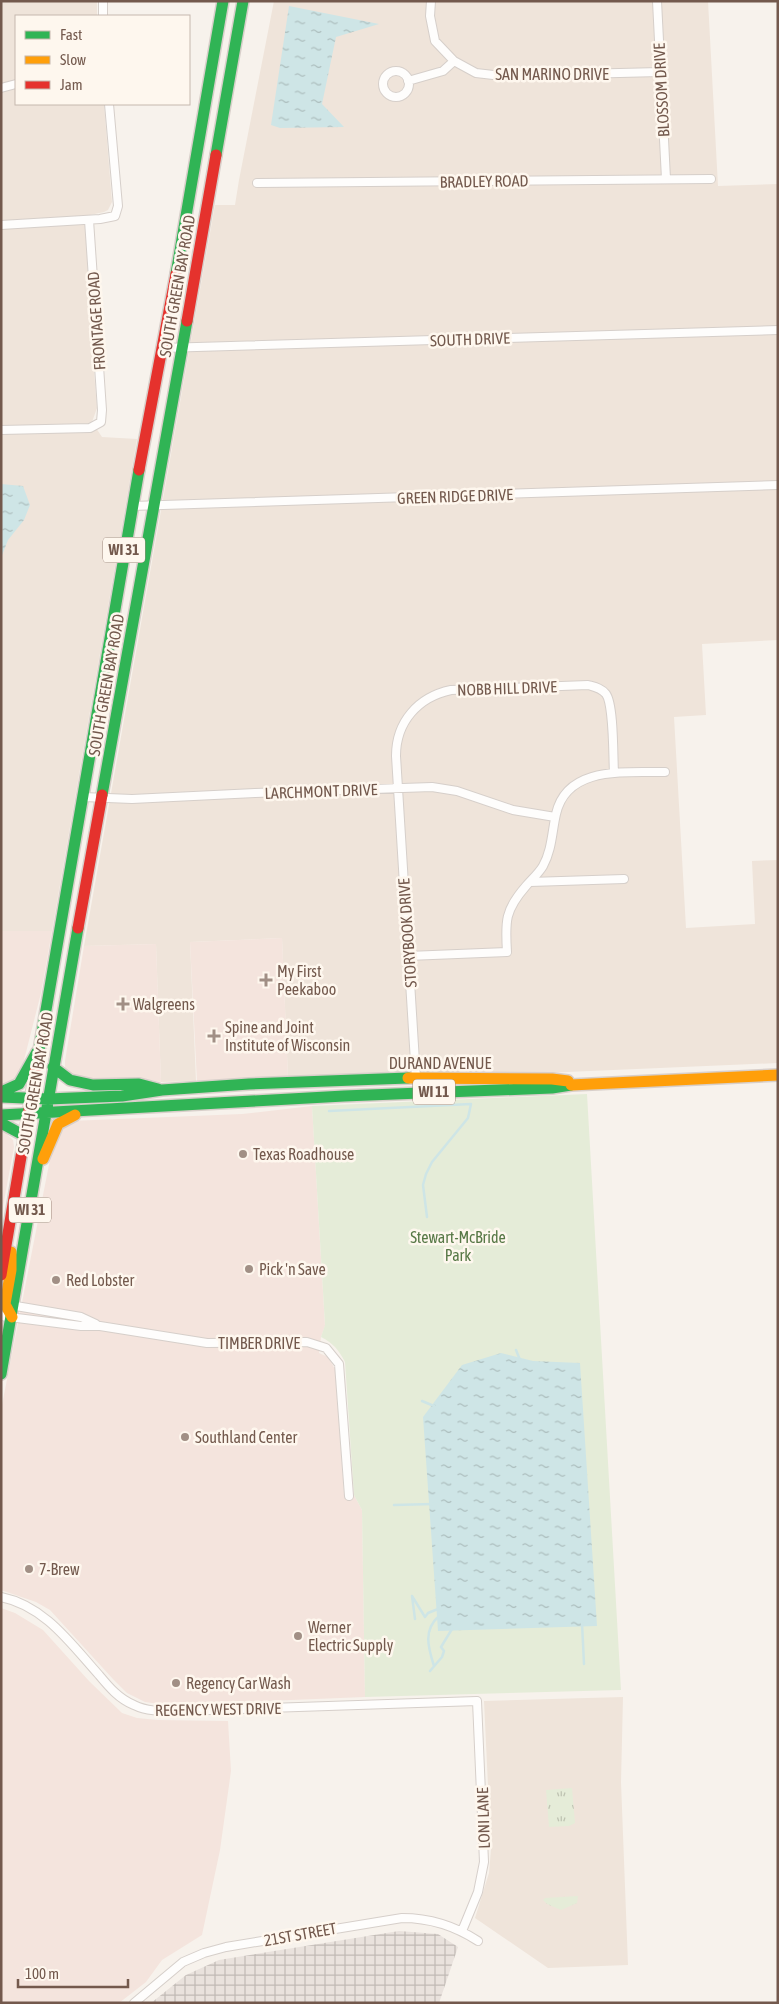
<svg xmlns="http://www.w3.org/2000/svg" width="779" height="2004" font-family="'Asap Condensed',sans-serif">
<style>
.residential{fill:#efe4da}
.commercial{fill:#f4e4dd}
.industrial{fill:url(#industrial-grid)}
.grass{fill:url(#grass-tufts)}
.park{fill:#e5ecd8}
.water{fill:url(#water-ripples)}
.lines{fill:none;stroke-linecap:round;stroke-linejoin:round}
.stream{stroke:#cee5e6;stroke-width:2.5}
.street-casing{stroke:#d6cfca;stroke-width:10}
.fast-casing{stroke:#d8cfca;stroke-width:14}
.slow-casing{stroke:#d8cfca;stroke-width:14}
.jam-casing{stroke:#d8cfca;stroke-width:14}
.street{stroke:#fefdfc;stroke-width:8}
.fast{stroke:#30b455;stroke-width:11}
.slow{stroke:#ff9f0a;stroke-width:11}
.jam{stroke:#e5322d;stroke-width:11}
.poi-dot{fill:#a18f85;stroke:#fef7ee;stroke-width:2}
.labels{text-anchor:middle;stroke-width:5;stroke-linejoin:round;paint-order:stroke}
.shield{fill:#fef7ee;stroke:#9d887d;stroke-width:1}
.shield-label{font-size:15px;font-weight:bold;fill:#73594d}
.street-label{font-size:16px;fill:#73594d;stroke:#fef7ee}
.poi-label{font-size:16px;fill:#73594d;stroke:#fef7ee;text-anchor:start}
.park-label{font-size:16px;fill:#577846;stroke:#fef7ee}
</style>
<defs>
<pattern id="industrial-grid" width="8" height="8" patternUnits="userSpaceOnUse" patternTransform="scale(1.25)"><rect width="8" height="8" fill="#e9e2dd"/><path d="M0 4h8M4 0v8" fill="none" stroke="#c1bab5"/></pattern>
<pattern id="grass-tufts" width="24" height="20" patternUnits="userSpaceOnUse" patternTransform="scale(1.25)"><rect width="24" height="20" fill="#e5ecd8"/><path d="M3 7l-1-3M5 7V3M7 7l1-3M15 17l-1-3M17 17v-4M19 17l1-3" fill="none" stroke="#bec2b1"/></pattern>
<pattern id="water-ripples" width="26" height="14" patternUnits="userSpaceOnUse" patternTransform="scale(1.25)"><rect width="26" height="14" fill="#cee5e6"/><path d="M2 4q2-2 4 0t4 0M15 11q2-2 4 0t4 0" fill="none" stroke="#acbdbd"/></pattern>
</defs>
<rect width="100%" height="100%" fill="#f7f2ec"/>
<path class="residential" d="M1 1H97V16H16V104H104L112 202 108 210 104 212 85 216 91 335 97 408 92 422 102 437 137 439 52 931H1Z
M274 1H708L718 186 778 184V640L702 644 706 715 674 717 686 928 755 924 752 861 778 860V1063L544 1073 288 1077 282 938 190 942 196 1081 161 1082 156 944 84 946 215 205H235L239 180Z
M623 1697 621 1782 628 1965 548 1968 475 1918 489 1873 491 1849 484 1701Z"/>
<path class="commercial" d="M1 931H52L41 993 21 1072 14 1083 1 1088Z
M282 938 288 1077 197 1081 190 942Z
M156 944 161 1082 150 1080 92 1083 75 1078 65 1069V1061L84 946Z
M312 1106 325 1326 321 1337 319 1353 328 1357 336 1371 344 1495H354L362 1510 365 1697 167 1705 145 1702 127 1693 112 1678 50 1610 36 1602 1 1590V1410L53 1144 58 1128 70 1121 242 1114Z
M1 1128 13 1140 14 1147 1 1217Z
M1 1608 15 1613 43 1630 89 1681 122 1713 137 1718 158 1720 228 1721 231 1771 220 1850 202 1935 162 1960 146 1982 119 2003H1Z"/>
<path class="industrial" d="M399 1931 438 1934 458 1947 439 2003H151L186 1975 219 1960Z"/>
<path class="grass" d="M572 1788 575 1823 569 1826 549 1827 546 1790Z
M578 1896 577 1903 561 1910 547 1904 543 1900 545 1898Z"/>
<path class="park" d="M587 1094 621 1690 365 1697 362 1510 354 1495 345 1362C339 1350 333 1343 321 1337L325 1325 312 1106Z"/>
<path class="water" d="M289 6 379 24 336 37 322 104 344 127 280 128 271 125Z
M1 484 23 486 30 505 24 520 8 540 1 558Z
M501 1353 533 1361 580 1363 597 1626 438 1631 423 1417 462 1365Z"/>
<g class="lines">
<path class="stream" d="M329 1111 471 1104 468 1118 432 1162 426 1174 423 1185 427 1217
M516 1350 520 1360
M422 1401 434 1406
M394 1505 433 1504
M415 1619 412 1596 425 1617 428 1613 438 1609
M582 1623 584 1664
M434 1666C428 1647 423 1630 439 1616
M430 1671 442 1657 444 1651 441 1647 452 1629"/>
<g class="street-casing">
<path id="street" d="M103 1V16
M431 1 430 16 435 41 454 61 476 73 502 76 660 72
M657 1 666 179
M383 84a13 13 0 1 1 26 0a13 13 0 1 1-26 0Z
M408 81 443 71 454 61
M1 88 16 84
M257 183 711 179
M1 225 100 219 115 216 118 206 109 104
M163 348 778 330
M1 430 90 428 101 422 102 410 89 220
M132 506 778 485
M83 797 132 799 255 793 432 787 457 791 513 810 555 817
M530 882 624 879
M408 956 507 952C505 921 505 910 526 886 532 879 539 873 543 866 552 850 552 831 556 814 567 765 626 773 665 772
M416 1078 396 756C396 722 418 697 451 690L588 685C595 687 601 688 606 694 614 705 613 757 614 773
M10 1305 81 1317 96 1324
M1 1316 81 1326H100L207 1343 307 1342 326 1348 339 1364 349 1496
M1 1597C45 1606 71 1644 99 1675 109 1687 119 1699 134 1705 148 1712 164 1711 179 1711L477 1701 484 1862 478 1892 462 1931
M134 2003 183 1962 204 1953 226 1947 402 1918C430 1918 455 1926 478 1941"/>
</g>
<g class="fast-casing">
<path id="fast" d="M216 155 243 1
M176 274 223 1
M102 795 187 321
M53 1067 70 1080 93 1085 139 1084 158 1089
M36 1068 139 470
M1 1092 19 1084 37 1052
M1 1097 48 1099 122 1096 162 1090 249 1084 408 1078
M1 1115 344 1096 552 1088 571 1085
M1 1123 25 1136
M1 1374 78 928"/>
</g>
<g class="slow-casing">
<path id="slow" d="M408 1078 552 1079 568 1081
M571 1085 778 1075
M43 1159 58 1124 75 1115
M11 1252V1270L5 1304 12 1317"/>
</g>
<g class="jam-casing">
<path id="jam" d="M187 321 216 155
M139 470 176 274
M78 928 102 795
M1 1275 36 1068"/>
</g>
<use href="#street" class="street"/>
<use href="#fast" class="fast"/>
<use href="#slow" class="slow"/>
<use href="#jam" class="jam"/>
</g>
<g class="poi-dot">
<path d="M263.5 972.5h5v5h5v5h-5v5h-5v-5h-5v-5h5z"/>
<path d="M120.5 996.5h5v5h5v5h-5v5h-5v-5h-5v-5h5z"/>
<path d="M211.5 1028.5h5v5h5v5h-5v5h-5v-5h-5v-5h5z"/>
<circle cx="243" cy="1154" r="5"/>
<circle cx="249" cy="1269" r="5"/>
<circle cx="56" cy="1280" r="5"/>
<circle cx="185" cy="1437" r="5"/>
<circle cx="29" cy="1569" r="5"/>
<circle cx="298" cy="1636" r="5"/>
<circle cx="176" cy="1683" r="5"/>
</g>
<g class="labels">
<g class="shield">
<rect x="103" y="537.5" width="42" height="25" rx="4"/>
<rect x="413" y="1079.5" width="42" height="25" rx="4"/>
<rect x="9" y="1197.5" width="42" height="25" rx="4"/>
</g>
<g class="shield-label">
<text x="124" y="555">WI 31</text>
<text x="434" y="1097">WI 11</text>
<text x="30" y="1215">WI 31</text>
</g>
<g class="street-label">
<text x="552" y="80">SAN MARINO DRIVE</text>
<text transform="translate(661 90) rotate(-93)" y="6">BLOSSOM DRIVE</text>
<text transform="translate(484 181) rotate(-1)" y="6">BRADLEY ROAD</text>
<text transform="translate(177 286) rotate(-80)" y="6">SOUTH GREEN BAY ROAD</text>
<text transform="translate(96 321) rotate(-94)" y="6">FRONTAGE ROAD</text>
<text transform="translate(470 339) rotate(-2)" y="6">SOUTH DRIVE</text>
<text transform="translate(455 496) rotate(-2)" y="6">GREEN RIDGE DRIVE</text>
<text transform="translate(106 685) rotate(-80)" y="6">SOUTH GREEN BAY ROAD</text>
<text transform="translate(507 688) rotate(-2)" y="6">NOBB HILL DRIVE</text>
<text transform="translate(321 791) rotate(-2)" y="6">LARCHMONT DRIVE</text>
<text transform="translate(407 933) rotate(-94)" y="6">STORYBOOK DRIVE</text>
<text x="440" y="1069">DURAND AVENUE</text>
<text transform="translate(35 1083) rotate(-80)" y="6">SOUTH GREEN BAY ROAD</text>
<text x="259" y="1349">TIMBER DRIVE</text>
<text transform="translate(218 1709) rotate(-1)" y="6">REGENCY WEST DRIVE</text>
<text transform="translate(483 1818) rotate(-92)" y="6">LONI LANE</text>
<text transform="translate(300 1934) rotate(-10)" y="6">21ST STREET</text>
</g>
<g class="poi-label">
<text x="277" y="977">My First<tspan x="277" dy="18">Peekaboo</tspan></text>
<text x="133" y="1010">Walgreens</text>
<text x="225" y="1033">Spine and Joint<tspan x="225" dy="18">Institute of Wisconsin</tspan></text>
<text x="253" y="1160">Texas Roadhouse</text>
<text x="259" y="1275">Pick 'n Save</text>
<text x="66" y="1286">Red Lobster</text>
<text x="195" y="1443">Southland Center</text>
<text x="39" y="1575">7-Brew</text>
<text x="308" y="1633">Werner<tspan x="308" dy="18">Electric Supply</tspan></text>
<text x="186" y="1689">Regency Car Wash</text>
</g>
<g class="park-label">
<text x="458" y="1243">Stewart-McBride<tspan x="458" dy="18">Park</tspan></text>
</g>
</g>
<rect width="779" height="2004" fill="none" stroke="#73594d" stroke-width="5"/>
<rect x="15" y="15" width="175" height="90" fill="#fef7ee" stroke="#c6b8ae"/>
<rect x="25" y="31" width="25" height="8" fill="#30b455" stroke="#c6b8ae"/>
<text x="60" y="40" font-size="15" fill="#73594d">Fast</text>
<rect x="25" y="56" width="25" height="8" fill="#ff9f0a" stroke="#c6b8ae"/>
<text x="60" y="65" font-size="15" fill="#73594d">Slow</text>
<rect x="25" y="81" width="25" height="8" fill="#e5322d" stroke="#c6b8ae"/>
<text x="60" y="90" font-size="15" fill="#73594d">Jam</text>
<path d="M18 1979v8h110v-8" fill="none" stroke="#73594d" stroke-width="2.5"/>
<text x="25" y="1979" font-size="15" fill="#73594d" stroke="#fef7ee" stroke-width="4" paint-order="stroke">100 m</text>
</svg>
